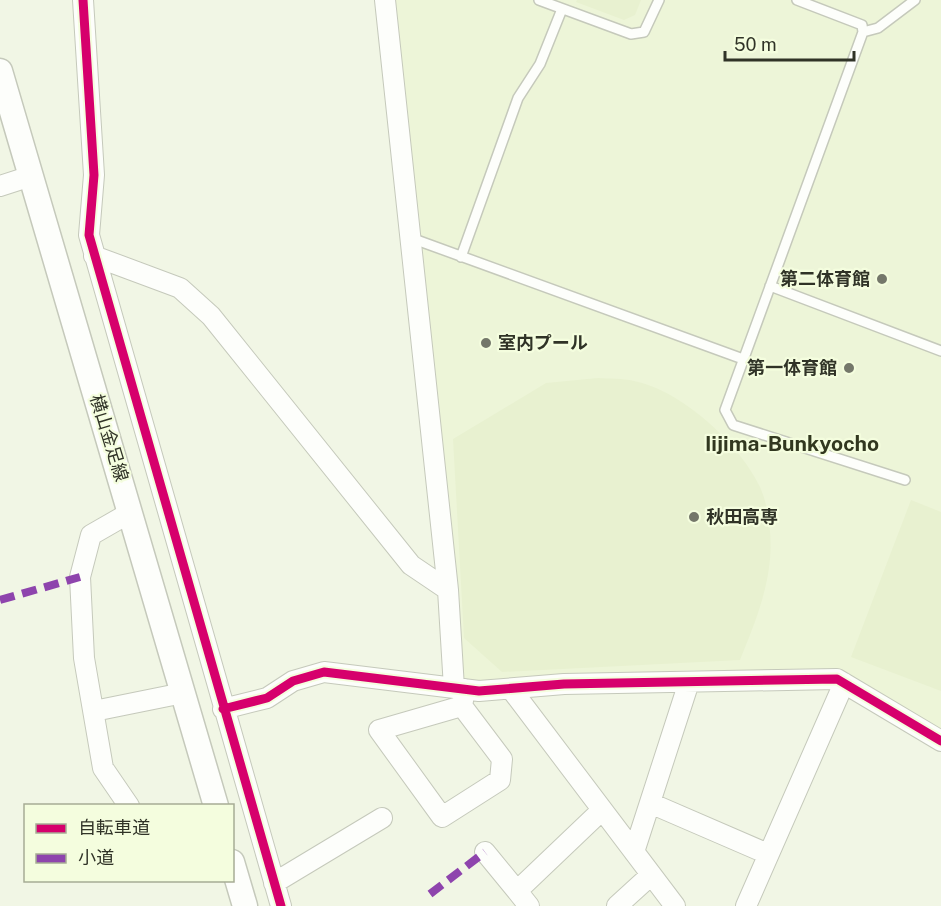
<svg xmlns="http://www.w3.org/2000/svg" width="941" height="906" font-family="'Public Sans','Noto Sans JP',sans-serif">
<style>
.built{fill:#edf5d8}
.green{fill:#e8f1d0}
.lines{fill:none;stroke-linecap:round;stroke-linejoin:round}
.service-casing{stroke:#c5c9bb;stroke-width:12}
.minor-casing{stroke:#c5c9bb;stroke-width:22}
.tertiary-casing{stroke:#c5c9bb;stroke-width:27}
.service{stroke:#fdfefb;stroke-width:9}
.minor{stroke:#fdfefb;stroke-width:20}
.tertiary{stroke:#fdfefb;stroke-width:24}
.quiet{stroke:#8e44ad;stroke-width:8;stroke-dasharray:15 8;stroke-linecap:butt}
.cycleway-casing{stroke:#f4fdde;stroke-width:13}
.cycleway{stroke:#d6006c;stroke-width:9}
.poi-dot{fill:#74776a;stroke:#f4fdde;stroke-width:2}
.labels{text-anchor:middle;stroke-width:4.5;stroke-linejoin:round;paint-order:stroke}
.poi-label{font-size:18px;font-weight:bold;fill:#303327;stroke:#f4fdde;text-anchor:end}
.street-label{font-size:18px;fill:#303327;stroke:#f4fdde}
.quarter-label{font-size:21px;font-weight:bold;fill:#31371f;stroke:#f4fdde}
</style>
<rect width="100%" height="100%" fill="#f1f6e5"/>
<path class="built" d="M391 0H941V734L839 675 695 670 462 681Z"/>
<path class="green" d="M577 0H641L635 15 624 20 576 2Z
M598 378C609 379 622 378 634 381 681 390 740 444 760 487 769 507 772 537 770 559 767 594 753 628 740 660L502 672 464 638 453 439 546 383Z
M911 500 941 512V691L851 657Z"/>
<g class="lines">
<g class="service-casing">
<path id="service" d="M539 0 631 34 644 32 659 0
M797 0 862 25 863 32 725 410 733 425 905 480
M863 32 878 28 915 0
M411 238 743 359
M461 257 518 98 540 64 562 9
M770 286 941 351"/>
</g>
<g class="minor-casing">
<path id="minor" d="M83 0 94 175 89 235 281 906
M385 0 448 590 454 688
M0 186 31 176
M94 256 180 288 211 316 411 565 448 590
M511 689 675 906
M462 706 502 759 500 780 442 817 379 730 462 706 465 689
M223 709 267 698 293 681 324 672 479 691 564 684 837 679 941 741
M94 711 183 693
M650 803 768 854
M129 806 103 768 84 658 80 577 91 535 131 512
M485 852 517 891
M634 852 689 682
M274 883 382 818
M529 906 517 891 602 810
M617 906 651 875
M746 906 844 683"/>
</g>
<g class="tertiary-casing">
<path id="tertiary" d="M0 71 216 806
M232 862 245 906"/>
</g>
<use href="#service" class="service"/>
<use href="#minor" class="minor"/>
<use href="#tertiary" class="tertiary"/>
<path class="quiet" d="M0 600 80 577
M430 894 485 852"/>
<g class="cycleway-casing">
<path id="cycleway" d="M83 0 94 175 89 235 281 906
M223 709 267 698 293 681 324 672 479 691 564 684 837 679 941 741"/>
</g>
<use href="#cycleway" class="cycleway"/>
</g>
<g class="poi-dot">
<circle cx="882" cy="279" r="6"/>
<circle cx="486" cy="343" r="6"/>
<circle cx="849" cy="368" r="6"/>
<circle cx="694" cy="517" r="6"/>
</g>
<g class="labels">
<g class="poi-label">
<text x="870" y="285">第二体育館</text>
<text x="498" y="349" text-anchor="start">室内プール</text>
<text x="837" y="374">第一体育館</text>
<text x="706" y="523" text-anchor="start">秋田高専</text>
</g>
<g class="street-label">
<text transform="translate(109 438) rotate(73)" y="6">横山金足線</text>
</g>
<g class="quarter-label">
<text x="792" y="451">Iijima-Bunkyocho</text>
</g>
</g>
<rect x="24" y="804" width="210" height="78" fill="#f4fdde" stroke="#a6ac95" stroke-width="1.5"/>
<rect x="36" y="824" width="30" height="9" fill="#d6006c" stroke="#a6ac95" stroke-width="1.5"/>
<text x="78" y="834" font-size="18" fill="#303327">自転車道</text>
<rect x="36" y="854" width="30" height="9" fill="#8e44ad" stroke="#a6ac95" stroke-width="1.5"/>
<text x="78" y="864" font-size="18" fill="#303327">小道</text>
<path d="M725 51v9h129v-9" fill="none" stroke="#303327" stroke-width="3"/>
<text x="734" y="51" font-size="18" fill="#303327" stroke="#f4fdde" stroke-width="4.5" paint-order="stroke">50 m</text>
</svg>
